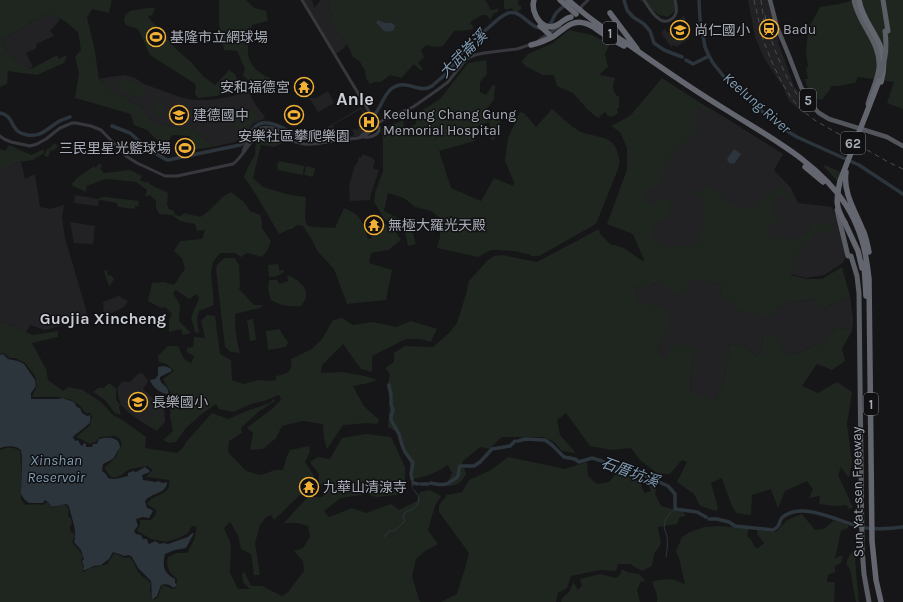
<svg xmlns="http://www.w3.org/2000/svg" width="903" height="602" font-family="Karla,'Noto Sans TC',sans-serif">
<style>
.built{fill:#222225;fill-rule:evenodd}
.green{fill:#1e261f;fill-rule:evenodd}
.water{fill:#2c353c}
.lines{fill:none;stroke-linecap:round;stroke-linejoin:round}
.stream{stroke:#2c353c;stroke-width:1}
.river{stroke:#2c353c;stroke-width:3.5}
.tertiary{stroke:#37383d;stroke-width:3}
.primary{stroke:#53555c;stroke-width:4.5}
.trunk{stroke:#5b5e65;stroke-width:5}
.motorway{stroke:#63666e;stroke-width:5.5}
.rail{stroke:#4a4c52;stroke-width:1;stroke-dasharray:5 4;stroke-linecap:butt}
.trunk-bridge{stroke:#5b5e65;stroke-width:5}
.motorway-bridge{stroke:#63666e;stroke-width:5.5}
.labels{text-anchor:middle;stroke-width:3;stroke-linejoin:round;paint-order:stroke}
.shield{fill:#111113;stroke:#7b7e86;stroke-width:1}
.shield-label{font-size:13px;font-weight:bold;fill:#a8adb8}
.poi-label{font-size:14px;fill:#a8adb8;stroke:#111113;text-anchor:start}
.street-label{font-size:14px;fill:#a8adb8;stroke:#111113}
.water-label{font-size:15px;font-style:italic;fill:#7f9bb3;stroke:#111113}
.quarter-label{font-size:16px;font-weight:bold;fill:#c9ccd4;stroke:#111113}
.district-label{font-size:18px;font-weight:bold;fill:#c9ccd4;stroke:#111113}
</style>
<rect width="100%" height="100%" fill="#161618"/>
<path class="built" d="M302 0H311L313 2 314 8 321 0H330L328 9 332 15V21L335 28 347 44 343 49 336 54Z
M748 0H768L779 41 778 42 794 86 809 106 804 114 789 101 783 87 764 58 755 37Z
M52 13 58 17 60 20 54 26V27L50 30 54 36 36 44 37 48 26 53 33 67 30 68 20 63 9 55 1 40 44 15Z
M684 15 689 31V39L676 47 674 45 671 47 661 33 665 29 668 33 681 24 680 19Z
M125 75 135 78 144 84 180 97 193 100H211L233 96 238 94 242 89 249 93 255 104 265 117 264 119 254 123 243 137 239 141 213 147 194 130 154 123 140 106 112 91 99 79 109 77Z
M328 91 334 103 318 112 309 98H316Z
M692 100 713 110 783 154 774 170 791 188 798 203 832 207 837 220 846 253 845 259 843 263 824 275 806 278 788 273 661 251 641 229 643 177Z
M361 107 372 125 364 132 358 136 331 140V135L326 128ZM361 109 365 117 360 120 362 124 359 126 360 128 356 130 355 129 349 132 347 128 337 134 333 125ZM352 131 354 133 353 136 340 138 337 134Z
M362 154 373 158V159L375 160 373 167 374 168V169L379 170 370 197V200L350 201 349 185 355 165 357 164 359 157H362Z
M18 162H21L25 179 35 174 40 207 50 209 64 205 62 218 65 238 86 309 87 316 85 319 45 330 30 325 26 332 14 326 0 322V171Z
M75 195 99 199 98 206 74 203Z
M70 222 95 226 93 244 74 243Z
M693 277 720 284 722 298 775 309 792 302 815 299 823 309 850 296 853 319 852 331 839 327 830 333 824 342 803 351 785 355 763 336 761 350 757 357 745 347 730 344 723 385 714 401 690 392 691 370 695 349 665 359 657 351 667 331 636 305 635 295 636 288 641 286H650L657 282Z
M118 295 124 299 128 301 127 303 124 307 114 312 104 315 103 302 116 297Z
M140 373 141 374 142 373 148 380 147 383 143 389 164 409 165 419V422L157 431 145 424 129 413 121 405 119 399 117 388 123 381 130 382 138 374Z"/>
<path class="green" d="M0 0H112L109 13 92 9 87 18 94 46 99 79 112 91 140 106 154 123 194 130 213 147 192 150 190 136 172 135 165 148 147 130 134 125 131 114 75 98 79 73 75 57 81 50 78 32 66 22 52 14 44 15 1 40 9 55 20 63 31 69 57 55 59 59 67 55 64 63 37 75 8 71 7 84 0 87Z
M219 0H246L254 8 266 11 268 21 252 25C250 34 247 44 248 53 250 73 271 79 287 84L286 89 274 87 261 82 262 84 257 81 251 83 243 75 245 69 237 51 224 50 219 24Z
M330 0H485L488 4 490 9 493 10 498 8V12L493 14 490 20 487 15H482L470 22 474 28 470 30 454 31 443 46 434 47 427 45 421 50 424 57 418 63 423 69 420 70 414 64 403 76 402 78 390 75 381 82H374L370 84 366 79 365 71 360 62 353 57 348 46 335 28 332 21V15L328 9ZM378 20 390 24 391 31C380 31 381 29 378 20Z
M504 0H520L518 1V5L521 6V9L516 13 511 8 506 10 504 8Z
M640 0H675L676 4 675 11 668 17 659 15Z
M855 0H903V109L887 103 894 82 858 77 855 83 838 86H832L822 100 810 96 805 79H808L806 69 808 66 806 53 808 29 820 7 839 4Z
M147 8H155L152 16 150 15 148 17 179 52 191 62 203 76 215 85 229 70 235 74 239 85 235 92 230 94H224L216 96 198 98 195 94 196 86 194 83 150 55 138 29 126 25 124 22 125 15 130 11Z
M686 29 687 30 686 31 688 33 687 36 678 43 673 42V39L671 40V39Z
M569 30 592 35 610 44 605 54 608 67 601 73 600 75 615 78C614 82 612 88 614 92 615 93 616 95 617 96H619V108H617L618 113C615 116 611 117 608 116L605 112 598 118 588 110 573 93 557 86 554 75H543L527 67 521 62 528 54 553 43Z
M486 60 487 74 480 82V92L486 95 492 86 495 85 494 99 485 112 493 116 501 111 500 127 494 140 490 139 493 136 489 122 473 128 475 141 439 151 451 188 481 201 494 178 513 186 514 182 505 161 508 138 520 112 524 113 536 127 552 109C560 116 569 125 579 131 593 138 612 134 617 151 620 159 620 161 618 169L596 224 539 256H531V255L514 251 491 250 478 257 437 248 440 237V218L431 211 415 207 404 198 388 193 384 211 402 220H409L416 244 408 246 406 236 402 225 385 220 374 202 375 193 383 171V144L382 129 403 120 405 129 416 124 415 115 440 99 468 63Z
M119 77 147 87 146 89H145L144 94 141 96 137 97 121 91 118 86 119 83 122 80 118 78Z
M662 78 710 109 706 112 695 104 696 136 685 141 667 162 660 183 644 194 646 200 654 204 661 198 670 201V216L655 222 651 236 663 246H693L700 241 705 208 701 198 692 193 709 186 737 207 757 208 766 195 783 188 786 190 795 205 792 204 783 194 773 200 771 211 775 217 784 219 766 229 767 236C779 238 795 243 806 234 809 231 810 227 812 223L828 224 834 230 833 235 828 234 823 230 814 232 807 244 795 256 791 275 806 279H822L842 267 850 296 823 309 817 305 815 299 792 302 775 309V315L761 316 735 309 732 301 722 298 720 284 693 278 683 295 663 287 657 282 644 289 641 286 636 288 635 295H639L636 305 648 304 669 311 667 331 657 351 665 359 675 343 695 349 691 370 690 391 714 401 723 385 730 344 745 347 757 357 761 350 763 336H777L785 355 803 351 824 342 830 333 839 327 852 331 842 349 845 361 832 370 817 364 802 386 818 393 837 382 852 392 847 424 852 462 849 478 841 467 838 475 853 507 850 509 846 505 835 506 819 504 820 496 809 498 813 489 807 481 785 491 778 508 771 489 752 495 751 515 736 513 731 504 722 478 711 483 718 508 716 511 700 506 694 494 677 482 687 462 682 460 670 474H658L640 460 631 448 612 450 590 446 566 413 557 420 560 435 576 453 562 451 554 442 544 437H502L489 449 480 447 462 462 466 474C460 483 459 486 446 486L452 473 448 465C434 474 428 476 413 479L412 473 408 456 397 432 388 427 390 399 387 387 390 374 385 368 394 362V353L405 346 433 347 449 333 457 323 466 294 469 281 487 261 494 256 502 255 537 262 599 229 600 234 610 244 624 248 644 262 643 257 638 246 633 234 607 224 618 194 627 170V148L620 132 611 126 630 116Z
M157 99 165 101 161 116 153 113Z
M175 106 181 113 180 116 171 117Z
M247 110 253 111 256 115V118L242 133 240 131 235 129 234 125 232 124Z
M262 133C271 132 281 134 286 141L274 147 261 145 253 178 263 187 290 195 306 197 305 219 307 225 312 227 335 228 344 208C362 215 362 222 368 239 376 235 380 231 382 222L396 232 401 240 388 250 371 253 369 263 392 270 386 300 347 304 334 269 318 252 311 238 303 226 297 225 292 229H290L279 234 255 193 244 177 249 165 255 155 256 141 260 135Z
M54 143 58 146 53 151 51 150 48 157 44 156 47 149H49Z
M9 145 31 155 44 149V153L33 160 18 162 0 171V149L5 151Z
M279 161 304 166 303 175 278 170 277 164Z
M100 163 102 166 100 169 104 173 130 170 142 176 140 180 146 183 147 181 151 185 168 193 167 205 169 209 174 211 175 215 181 216 184 213 200 217C212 211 218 198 231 192L244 202 250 211 260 215 262 222V228L271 241 267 251 262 257 247 253 241 257 235 253H220L213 262 211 271 214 305 199 311 197 320 199 333 195 332 191 317 199 299 197 294 189 299 176 290 173 293 180 305 179 321 191 333 183 335 181 329 169 332V320L172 314 165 307 161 308 148 301 152 283 164 282 174 285 185 269 182 258 174 251 180 241 202 239 205 230 197 231 195 224 180 221 172 215 159 214 156 208V201L150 195 145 197 147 190 136 182 108 179 102 180 87 186 86 192 71 185 77 178 94 166 95 168Z
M825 165 849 176 843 187 824 167Z
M306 166 315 168 313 177 304 175Z
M105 197 139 201 138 206H135V209L118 207 117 203 100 200 99 198Z
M224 258H235L239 265 240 286 239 289 254 305H263L260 308 235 314C235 327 236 340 240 353L231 352 225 347 216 269 217 265Z
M276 264 279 265V271L284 270V272L277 276 269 277 268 268 269 265Z
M107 270 108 276 111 275 114 279 111 284 109 286 104 271Z
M287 276C291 276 292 277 295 279 307 287 310 295 301 306 289 307 282 306 271 300L268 289 269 280H277L279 284 288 281Z
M207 315 215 316 220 354 231 360 232 380 243 384 259 380 271 381 276 380V376C282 375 290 373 291 367 292 364 291 362 291 359L312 349 322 339 333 320 342 318 353 325 373 322 396 327 411 321 437 329 431 342 421 339H406L372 356V372L361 369 343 344 322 365 321 373 342 372 365 376 377 380 369 383 353 386 363 405 379 420 377 424 368 423 343 425 327 449 324 439 323 424 303 421 282 426 276 438 263 449 250 450 253 433 247 428 273 408 281 400 279 395 264 401 251 404 233 412 219 409 216 404 203 413 186 428 176 442 169 443 163 440 173 431 170 416 171 394 163 379 174 371 167 364 159 362 158 356 168 346H178L184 359 191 363 194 356 187 352V348L193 347 194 337 205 338 201 321Z
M253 319 256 340 250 341 247 320Z
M0 322 14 326 32 335 58 331V337L32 343 46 369 48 380 63 391 68 387 83 390 101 402 113 415 124 421 146 437 145 448 177 453 183 448 186 442 212 413 228 419 244 412 270 403 274 399 275 401 258 412 241 428 242 433 229 441 228 452 246 471 261 475 275 470H283L286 458 290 450 309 446 310 452 305 462 314 476 312 481 307 484 302 493 274 520 271 515 266 517 260 525 255 543 260 575H254L251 554 241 549 238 535 230 522 224 528 231 544 230 573 238 589H250L243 582 242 572 245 573 251 586H262L282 596 288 592 304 571 303 561 294 551 303 548 310 537 308 526 298 523H284L292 514 308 497H322L330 488 319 484V474L311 464V461L318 457 330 459 342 438 366 434 391 437 405 467V486L397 495 376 497 367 494 341 498 324 511 329 517 352 508 366 513 391 504 399 510 417 501 420 492 430 490 441 496 435 506 428 530 438 544 425 551 416 559 412 576 419 600 421 602H0V450C6 447 15 447 20 451L21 465V499L25 505 34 504 44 505 46 502 49 503 52 508 61 505H66L69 509 68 516 71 518 72 523 70 527 71 532 74 533 75 537 72 542C76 548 80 549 83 557L81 561 83 566V572H84L90 568 107 564 114 553 125 558 129 557C135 561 135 569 140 574 143 578 148 579 151 583L150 590 152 598 155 599 158 597 162 585 174 589 176 588 177 579C170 573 165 567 168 557L177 553H187L194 540 197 527 192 526 188 533 179 538 166 542 151 539 137 531 140 525V520H151L156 514V510L147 504C153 493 172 496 169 480L146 477 153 470 147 466C142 467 134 468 130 469 122 473 122 478 111 477L104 468 116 457 118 451 122 445 120 439 115 436 100 437 96 442 89 444 83 440 76 437 90 425 92 417 90 413H85C75 393 51 397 32 397L37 385 35 376 25 363 15 358H9L4 353 0 354Z
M280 329 281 332 288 342 286 347 268 350 266 331Z
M109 383 116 388V399L120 405 119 408 121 415 115 413 105 400 93 392 98 388H104Z
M139 390 164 413 162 416 137 392Z
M156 414 164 422 157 429 149 422Z
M508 457 565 469 587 462 588 476 597 484 609 482 619 470 638 476 644 493 651 491 647 479 657 485 655 494 661 506 683 512 686 516 680 517 677 524 658 527 661 544 654 554 652 566 642 571 630 564H618L616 571 600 570 571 576 567 588 558 593 556 602H441L457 594 465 568 469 553 439 512V505L447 495 462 492 469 480 491 470Z
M802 514 815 530 824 529 834 520 848 525V528L841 531 835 559 839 556H843L841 563 835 566V572L828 575 827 582H835L834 602H657V595L652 582 658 580 672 579 685 584 679 558 676 551 682 537 690 532 704 527 720 526 749 528 747 536 752 541 755 547 758 548 764 543 757 534V530L776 532 787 520Z
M857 545 858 548 855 553 856 572 859 602H856L851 575 849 567 846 565 848 558Z
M622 569 627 572 639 574 646 582 641 581 637 590 640 602H561L562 598 570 591 573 582 578 590 582 586 580 579 600 574 616 578 620 575Z"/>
<path class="water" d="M378 20 386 23H392L395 26 393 31C380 33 384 29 376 23L377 21Z
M734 149 741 154 734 164 732 163 731 164 727 161 728 160 727 159Z
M3 354 8 359 18 361 24 364 35 380 36 386 31 393V399H58L62 398 74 402C76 405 77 408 80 408L82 413 87 416 90 415C90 417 91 419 90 422 90 424 77 433 73 437L75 441 78 440 80 444 82 446 84 443 86 444V447H92L93 444H97L99 439C107 437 120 436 120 448 117 451 117 452 115 456 113 460 107 462 103 464L102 471 106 474 108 478C116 480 119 478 128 476V473L133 471 136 472 145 467 149 470 150 472 142 475 143 480 156 482 158 481 163 483 167 482C167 494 152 492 145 501L147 508 150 509 153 511 149 518 143 517 136 519 138 526 134 531 136 534 141 535 143 539H147L148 543 149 544 155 541 160 544 163 543 168 544 188 537 191 534 194 533 186 548 175 550 165 554C162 567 164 573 175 579V583L177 585 174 588C170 585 166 583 161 585L157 596 153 599 152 598C151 592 152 586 151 581L138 568 132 557 129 555 124 556 119 554 113 552 109 559 101 565 94 566 85 570H83L84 566 82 561 84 559 81 550 74 542C78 532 71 517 69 506L66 504 52 507 48 502 45 500 43 503H29L24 499 21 494 22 460 21 450C15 445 7 446 0 448V355Z
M164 366 170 368 172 371 160 377C159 386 170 385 168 394 161 394 152 387 150 380L155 379 158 375V367Z"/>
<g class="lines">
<path class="stream" d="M412 487 413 483
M384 537 389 531H394L405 521 403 517 404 513 413 509 419 502 418 495 413 489
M666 557C667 551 668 544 667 537 667 535 666 533 665 531 662 523 668 512 676 509"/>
<path class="river" d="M624 0 627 10 633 17 644 24 650 31 654 43 664 50 682 57
M699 0 700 19 705 47 709 56 713 63 725 78 749 100 779 126 797 137 859 165 903 194
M686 60 693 64 709 56
M0 113C13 115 10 126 19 132 21 134 25 134 28 135 40 137 46 130 55 124 60 120 65 119 70 117
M375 114C381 107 384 95 391 89 406 77 419 95 432 86 437 81 443 77 448 72 455 64 459 55 466 48 472 41 480 35 487 29 493 24 498 18 506 14 523 5 532 38 549 25 553 22 553 16 557 12 560 9 563 7 566 4
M112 126 130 133 147 148 165 159 168 160 240 145 243 143C247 138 251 130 256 126 268 115 292 135 305 138 312 140 322 137 330 136
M389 385 391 395V404L393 410 391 417V420L399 434 402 445 405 452 413 463 411 474 412 479
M518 441 525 439 545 440 552 445 564 457 575 459 579 462 592 458 602 461 615 467 630 469 668 486 675 494V509L697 512 706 517
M413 482V483L418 484
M431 483C440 485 446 486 453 480 455 479 457 478 458 476 459 472 458 470 460 466H474L480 462 492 449 510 446 515 441
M421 484H428
M709 519H717L729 522 735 526 773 530C775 529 777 528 778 526 781 522 779 519 784 516 806 501 842 524 866 528 878 530 891 528 903 527"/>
<path class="tertiary" d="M302 0 379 128V131C376 136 369 138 364 137
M644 0C648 6 652 14 658 18 664 24 673 21 676 13 677 9 676 4 675 0
M578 10 588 0
M539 40 560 26
M0 136 4 139 11 142 30 146 37 144 46 139 60 128 72 123H76L91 126 101 130 126 156 137 163 165 176H177L233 164C244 156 253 134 264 131 273 128 284 137 292 141 296 142 300 143 304 144 314 146 330 141 340 140 347 139 356 139 362 137 366 136 370 131 374 128L375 126
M360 137 362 135 381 121 413 107 436 91 448 82 463 63 468 58 475 55 484 53 517 49 532 44
M243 153C243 147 247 143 250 139 253 134 256 130 261 128 272 124 291 136 299 142"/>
<path class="primary" d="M770 0 777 27 789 56 801 87 809 102 814 108 819 113 829 119 887 137 903 146"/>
<path class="trunk" d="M854 0C858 24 881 42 879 67 878 80 871 92 868 104
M883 0 888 31
M851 256 857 276 859 293 862 548 864 574 869 602"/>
<path class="motorway" d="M534 0C532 6 533 10 536 16 540 24 548 30 557 25 563 22 565 18 571 17
M859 0C862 19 875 31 881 48 885 59 884 71 881 82
M580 10C596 24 614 35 632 47 663 69 695 91 728 111 769 137 819 163 846 205 861 229 866 251 869 279L872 541 876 580 881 602
M610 13 637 49
M540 26 549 34
M531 45C539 43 547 40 554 36 563 30 572 19 584 23 591 24 597 30 602 33 609 38 616 42 624 46
M805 167 823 182
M846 172C843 192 854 209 862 228 866 235 867 243 869 252
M845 223 858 251 862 268
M864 263 866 296"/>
<path class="rail" d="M754 0C757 13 760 26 763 39 770 59 783 89 797 105 803 111 809 116 816 121L890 163 903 169
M761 0 764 21
M765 15C769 37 777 57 787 77 793 88 799 99 808 108"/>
<path class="trunk-bridge" d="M876 85C884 64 888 54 885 31
M837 210 848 256"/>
<path class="motorway-bridge" d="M560 0 576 14
M568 0 580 10
M845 223C835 206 836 200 840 181L879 81"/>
</g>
<defs>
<g id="station-ring" transform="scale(1)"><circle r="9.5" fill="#111113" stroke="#f2b134" stroke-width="1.5"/><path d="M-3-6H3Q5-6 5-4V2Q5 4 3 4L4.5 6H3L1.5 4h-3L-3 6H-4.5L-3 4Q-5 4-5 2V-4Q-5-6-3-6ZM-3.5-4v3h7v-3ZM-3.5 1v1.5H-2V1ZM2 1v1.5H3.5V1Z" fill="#f2b134"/></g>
<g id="school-ring" transform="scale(1)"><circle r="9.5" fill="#111113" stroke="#f2b134" stroke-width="1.5"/><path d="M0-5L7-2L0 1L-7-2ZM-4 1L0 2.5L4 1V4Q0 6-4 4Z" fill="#f2b134"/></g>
<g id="stadium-ring" transform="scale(1)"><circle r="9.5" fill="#111113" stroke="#f2b134" stroke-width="1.5"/><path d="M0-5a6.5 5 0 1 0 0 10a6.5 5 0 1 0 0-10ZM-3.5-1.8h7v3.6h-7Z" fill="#f2b134"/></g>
<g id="temple-ring" transform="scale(1)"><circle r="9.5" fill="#111113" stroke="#f2b134" stroke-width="1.5"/><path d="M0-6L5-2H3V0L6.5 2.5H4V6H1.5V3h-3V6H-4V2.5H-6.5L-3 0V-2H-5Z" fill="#f2b134"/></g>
<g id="hospital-ring" transform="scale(1)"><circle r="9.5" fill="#111113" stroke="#f2b134" stroke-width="1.5"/><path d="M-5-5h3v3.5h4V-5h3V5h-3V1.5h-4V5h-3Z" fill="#f2b134"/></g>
</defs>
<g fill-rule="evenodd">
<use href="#station-ring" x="769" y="29"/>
<use href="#school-ring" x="680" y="30"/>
<use href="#stadium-ring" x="156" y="37"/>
<use href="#temple-ring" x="304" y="87"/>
<use href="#school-ring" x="179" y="115"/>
<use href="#stadium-ring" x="294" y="115"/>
<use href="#hospital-ring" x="369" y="122"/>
<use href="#stadium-ring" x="185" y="148"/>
<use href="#temple-ring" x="374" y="225"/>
<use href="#school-ring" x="138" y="402"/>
<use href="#temple-ring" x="309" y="487"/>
</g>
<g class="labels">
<g class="shield">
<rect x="603" y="22" width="14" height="22" rx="3"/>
<rect x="800" y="89" width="16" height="22" rx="3"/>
<rect x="841" y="132" width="24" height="22" rx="3"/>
<rect x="864" y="393" width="14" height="22" rx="3"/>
</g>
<g class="shield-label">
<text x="610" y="38">1</text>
<text x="808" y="105">5</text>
<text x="853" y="148">62</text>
<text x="871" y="409">1</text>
</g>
<g class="poi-label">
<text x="783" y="34">Badu</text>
<text x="694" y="35">尚仁國小</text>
<text x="170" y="42">基隆市立網球場</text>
<text x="290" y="92" text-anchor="end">安和福德宮</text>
<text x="383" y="119">Keelung Chang Gung<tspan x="383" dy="16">Memorial Hospital</tspan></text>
<text x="193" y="120">建德國中</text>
<text x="294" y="141" text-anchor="middle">安樂社區攀爬樂園</text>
<text x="171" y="153" text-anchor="end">三民里星光籃球場</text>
<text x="388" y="230">無極大羅光天殿</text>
<text x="152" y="407">長樂國小</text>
<text x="323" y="492">九華山清湶寺</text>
</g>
<g class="street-label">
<text transform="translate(857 492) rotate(-91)" y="5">Sun Yat-sen Freeway</text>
</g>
<g class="water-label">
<text transform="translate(463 54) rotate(-45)" y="5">大武崙溪</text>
<text transform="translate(757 103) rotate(41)" y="5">Keelung River</text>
<text x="56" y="465">Xinshan<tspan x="56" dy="17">Reservoir</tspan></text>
<text transform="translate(630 472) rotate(20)" y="5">石厝坑溪</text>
</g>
<g class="quarter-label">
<text x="103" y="324">Guojia Xincheng</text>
</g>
<g class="district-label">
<text x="355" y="105">Anle</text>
</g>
</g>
</svg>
